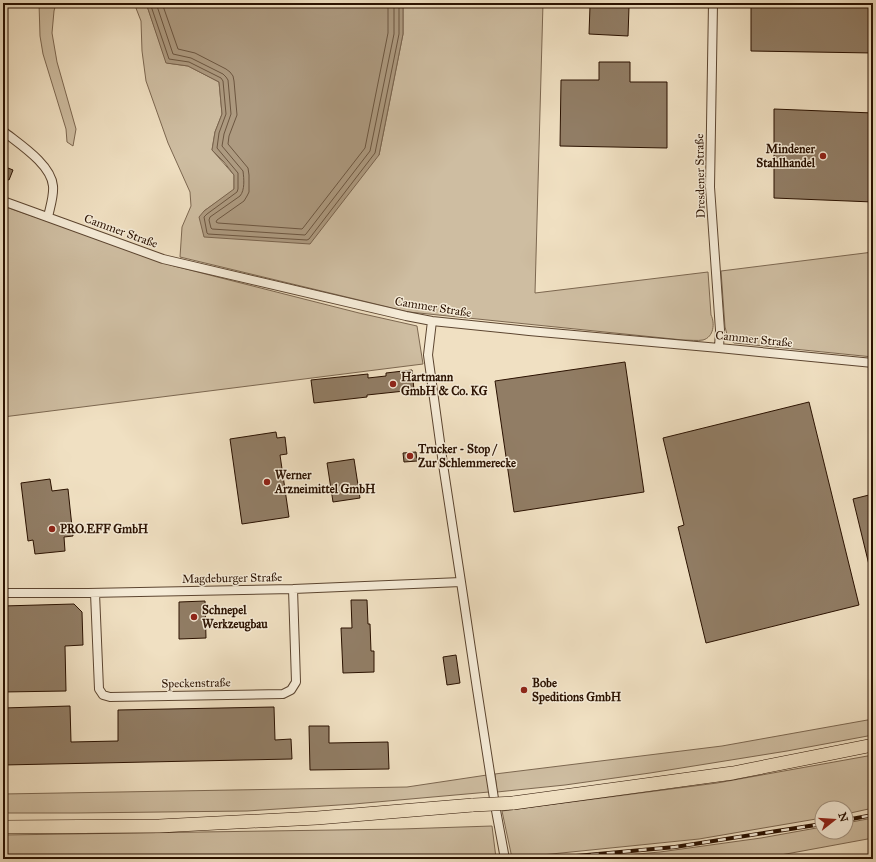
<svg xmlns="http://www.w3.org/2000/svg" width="876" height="862" font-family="'IM FELL Great Primer',serif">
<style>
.green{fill:#cebda1;stroke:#7c6750}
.water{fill:#ad9a80;stroke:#79634d}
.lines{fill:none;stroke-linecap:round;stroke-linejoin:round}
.shore{stroke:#6c5640;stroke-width:1}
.building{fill:#917d65;stroke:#2a1100}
.minor-casing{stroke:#5c4530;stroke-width:10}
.primary-casing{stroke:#2a1100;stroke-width:14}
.minor{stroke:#f5ebd7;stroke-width:8}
.primary{stroke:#f0e0c2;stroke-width:13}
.rail-casing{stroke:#2a1100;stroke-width:4}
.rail{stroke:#f5ebd7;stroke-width:2.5;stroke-dasharray:8;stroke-linecap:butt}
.primary-bridge-casing{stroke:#2a1100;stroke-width:14;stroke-linecap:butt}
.primary-bridge{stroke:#f0e0c2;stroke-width:13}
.poi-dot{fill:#8f2418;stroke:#f5ebd7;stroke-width:1.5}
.labels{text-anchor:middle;stroke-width:3;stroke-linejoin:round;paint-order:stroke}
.poi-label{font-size:12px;font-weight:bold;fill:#2a1100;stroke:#f5ebd7;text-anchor:start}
.street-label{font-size:12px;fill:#2a1100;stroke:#f5ebd7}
</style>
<rect width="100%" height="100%" fill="#f0e0c2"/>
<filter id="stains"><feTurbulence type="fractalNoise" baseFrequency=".005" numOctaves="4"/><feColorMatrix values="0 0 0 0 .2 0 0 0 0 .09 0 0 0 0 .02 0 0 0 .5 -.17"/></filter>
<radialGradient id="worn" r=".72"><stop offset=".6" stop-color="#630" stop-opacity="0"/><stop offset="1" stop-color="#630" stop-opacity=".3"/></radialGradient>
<path class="green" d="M39 3H56L54 11 52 33 57 62 76 129 73 146 67 142 66 129 43 54 40 36Z
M134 3H146L167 63 188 66 219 82 222 114 215 132 212 150 234 175V190L204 211 379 155 403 34V3H543L535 293 708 272 711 315C715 323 714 337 703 340 698 341 689 340 683 340L409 312 180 257 182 227 191 206 190 192 168 143 146 81 142 51 141 21Z
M3 206 67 228 146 257 174 266 359 313 417 326 423 364 3 417Z
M873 252V357L734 343 728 338 725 327 721 271Z
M873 719V735L787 751 650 773 565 785 497 792 495 774 722 746Z
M873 755V808L846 814V808H822V818L699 839 512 858 502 811 717 783Z
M487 775 489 792 354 804 247 811 76 813H3V794L407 787Z
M873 818V838L759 859H582L660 852 761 838 822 827V832H846V823Z
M492 826 496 858 464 859H3V835L401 829Z"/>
<path class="water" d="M146 3H403V34L379 155 310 244 204 237 199 217 204 211 234 189V175L224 162 212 150 215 132 222 114 219 82 188 66 166 63Z"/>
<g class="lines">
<path class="shore" d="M150 3 169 59 189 62 221 78 223 81 226 114 219 133 217 148 238 173V189L237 192 207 214 204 217 207 233 208 234 307 240 309 239 375 153 399 34V3
M156 3 173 54 191 58 223 74 226 77 228 80 231 114 224 134 222 146 243 171C244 179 245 190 240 196L210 217 209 220 211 228 212 229 305 235 306 234 370 151 394 34V3
M162 3 178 49 195 53 226 69 230 72 233 76 234 81 237 115 229 136 228 144 248 168 249 175V192L247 196 244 201 217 220 216 222 218 223 302 229 303 228 365 148 388 33V3"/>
</g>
<path class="building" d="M751 3H873V53L751 51Z
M590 6 629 7 628 36 589 34Z
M599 62H630V82H667V148L560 146 561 80H599Z
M774 109 873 113V202L774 198Z
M3 166 13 170 9 180 3 178Z
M625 362 644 492 514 512 495 381Z
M412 370 414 390 367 395V397L314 403 311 380 368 374V378L386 376V373Z
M809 402 859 605 706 643 678 527 684 525 663 438Z
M276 432 277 438 285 437 287 454 280 455 289 517 242 524 230 439Z
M416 452 417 461 404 462 403 453Z
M354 459 360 498 333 502 327 463Z
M50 479 52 491 68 489 73 536 64 537 65 551 35 554 33 540 28 541 21 483Z
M873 494V568L870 569 853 499Z
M351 600H367L368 624H370L371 651H374V672L343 673 341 628H352Z
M205 601 206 638 179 639V602Z
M74 604 82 612 83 645 65 646 66 691 3 692V606Z
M456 655 460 683 447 685 443 657Z
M70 706 71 742 118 741V710L274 707 275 740 291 739 292 759 3 765V708Z
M309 726H329V743L388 742 389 769 310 770Z"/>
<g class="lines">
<g class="minor-casing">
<path id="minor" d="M713 3 710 187 720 330 719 348
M3 131C19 144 51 164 53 186 54 196 50 207 48 217
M3 201 163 259 406 316 432 321 529 331 719 348 873 363
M432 321 428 355 444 471 461 582 477 689 495 805 505 859
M3 593H88L293 589 461 582
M95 593 99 689 103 695 110 697 283 694 291 690 296 682 293 589"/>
</g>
<g class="primary-casing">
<path id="primary" d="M513 803 733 773 873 745
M3 827 159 826 317 818 473 805"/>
</g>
<use href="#minor" class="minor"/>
<use href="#primary" class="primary"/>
<g class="rail-casing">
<path id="rail" d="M846 820 873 815
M543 859 675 847 822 824"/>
</g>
<use href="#rail" class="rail"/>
<g class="primary-bridge-casing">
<path id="primary-bridge" d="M473 805 513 803"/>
</g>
<use href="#primary-bridge" class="primary-bridge"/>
</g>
<g class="poi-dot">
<circle cx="823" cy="156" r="4"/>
<circle cx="393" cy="384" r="4"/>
<circle cx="410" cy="456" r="4"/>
<circle cx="267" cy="482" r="4"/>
<circle cx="52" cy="529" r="4"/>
<circle cx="194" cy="617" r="4"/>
<circle cx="524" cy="690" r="4"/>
</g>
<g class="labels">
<g class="poi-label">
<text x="815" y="153" text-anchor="end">Mindener<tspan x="815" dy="14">Stahlhandel</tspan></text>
<text x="401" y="381">Hartmann<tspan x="401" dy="14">GmbH &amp; Co. KG</tspan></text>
<text x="418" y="453">Trucker - Stop /<tspan x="418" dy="14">Zur Schlemmerecke</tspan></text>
<text x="275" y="479">Werner<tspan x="275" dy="14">Arzneimittel GmbH</tspan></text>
<text x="60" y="533">PRO.EFF GmbH</text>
<text x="202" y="614">Schnepel<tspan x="202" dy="14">Werkzeugbau</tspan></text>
<text x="532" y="687">Bobe<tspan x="532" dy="14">Speditions GmbH</tspan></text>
</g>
<g class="street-label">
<text transform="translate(700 176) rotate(-91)" y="4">Dresdener Straße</text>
<text transform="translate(121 231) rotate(20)" y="4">Cammer Straße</text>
<text transform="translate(433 307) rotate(9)" y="4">Cammer Straße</text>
<text transform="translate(754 339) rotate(6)" y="4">Cammer Straße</text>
<text transform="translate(232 578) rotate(-1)" y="4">Magdeburger Straße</text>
<text transform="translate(196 683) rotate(-1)" y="4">Speckenstraße</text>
</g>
</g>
<rect width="876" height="862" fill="none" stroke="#f0e0c2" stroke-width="16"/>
<rect x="4" y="4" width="868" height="854" fill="none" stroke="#2a1100" stroke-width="2"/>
<rect x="8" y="8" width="860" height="846" fill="none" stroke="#2a1100"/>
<g transform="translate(834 820) rotate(73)"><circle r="19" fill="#f5ebd7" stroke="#a49481"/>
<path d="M0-3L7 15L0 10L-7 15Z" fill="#8f2418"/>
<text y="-6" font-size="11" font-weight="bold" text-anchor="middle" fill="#2a1100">N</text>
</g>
<rect width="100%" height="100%" filter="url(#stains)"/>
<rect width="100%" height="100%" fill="url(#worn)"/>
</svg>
